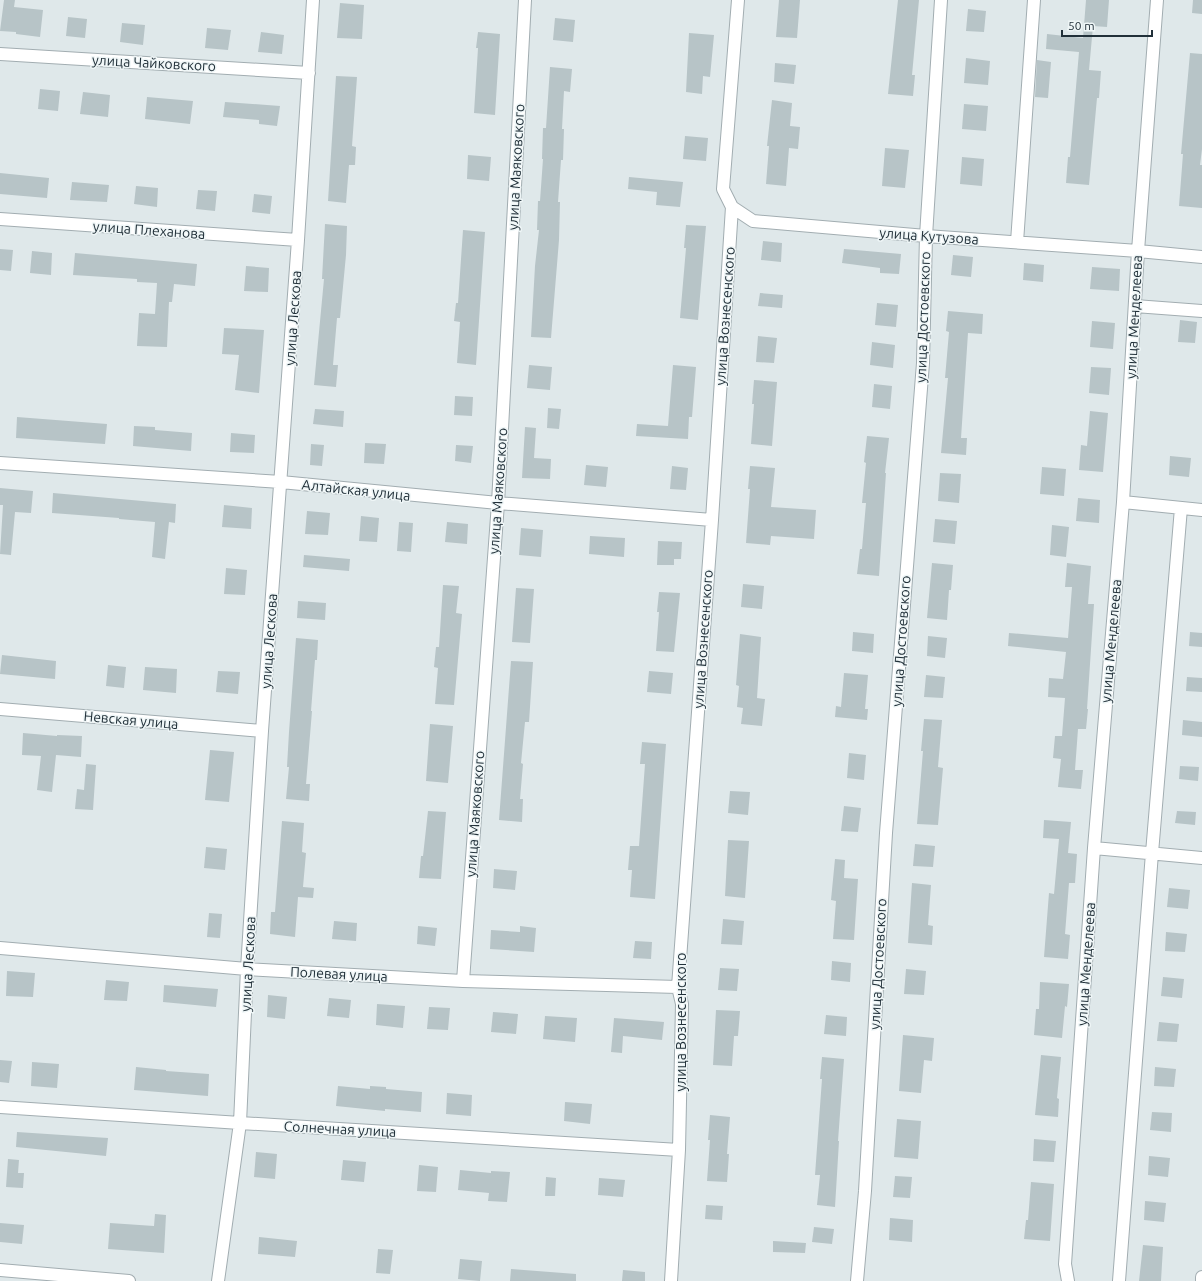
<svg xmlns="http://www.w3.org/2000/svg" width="1202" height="1281" font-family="Ubuntu,sans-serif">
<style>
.building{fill:#b7c4c7}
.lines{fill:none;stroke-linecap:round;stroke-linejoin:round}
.minor-casing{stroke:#a2adb1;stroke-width:14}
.minor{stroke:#fff;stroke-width:12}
.labels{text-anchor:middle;stroke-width:3;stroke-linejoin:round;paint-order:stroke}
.street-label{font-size:14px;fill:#213039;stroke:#eff6f7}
</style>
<rect width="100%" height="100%" fill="#dfe8ea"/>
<path class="building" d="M4 0H15L14 7 43 10 40 37 16 34V32L0 31Z
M779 0H800L797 38 776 37Z
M898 0H919L912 75H915L913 96 888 94Z
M1086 0H1109L1107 27 1093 26 1089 70 1101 71 1099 98H1097L1089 185 1066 183 1068 157H1070L1079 52 1046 49 1047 34 1083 38Z
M1193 0H1202V14L1192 13Z
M340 3 364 5 362 39 337 38Z
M968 9 986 11 984 32 966 31Z
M68 17 87 19 85 38 66 36Z
M555 18 575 20 573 42 553 40Z
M122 23 145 25 143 45 120 42Z
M207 28 231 30 228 50 205 48Z
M261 32 284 35 282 54 258 52Z
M478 32 500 34 495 115 474 113 478 48H476Z
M689 33 714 35 710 77 703 76 702 94 686 92Z
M1190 53 1202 54V149L1200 165H1202V208L1179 206 1183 154H1181Z
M966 58 990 61 988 85 964 83Z
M1037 60 1051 62 1048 98 1035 97Z
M775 63 796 65 794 84 774 82Z
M550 67 572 69 570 92 564 91 562 129H564L563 160H561L558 202H560L559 240 551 338 531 337 535 266 539 230H537L538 201H540L543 159H542L543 128H546Z
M336 76 357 77 352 146 356 147 355 165H349L346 203 328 201Z
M40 89 60 91 58 111 38 109Z
M83 92 110 95 108 117 80 114Z
M147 97 193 101 190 124 145 119Z
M772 100 792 103 790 126 800 127 798 149 789 148 786 186 766 184 769 146H767Z
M225 102 280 106 277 126 259 124V120L223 117Z
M964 104 988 106 986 131 962 129Z
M685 136 708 138 706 161 683 159Z
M885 148 909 150 905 188 882 186Z
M468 155 491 157 489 181 467 179Z
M962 157 984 159 982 186 960 184Z
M0 173 49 178 47 198 0 194Z
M629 177 683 182 680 207 656 205 657 192 628 189Z
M72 182 109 185 107 202 70 200Z
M136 186 158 188 157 207 134 204Z
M198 190 217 191 215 211 196 209Z
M254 194 272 196 270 214 252 212Z
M325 224 347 226 346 255 340 318H337L333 365H338L336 387 314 385 324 279H322Z
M686 225 706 226 698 320 680 318 686 248H684Z
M463 230 485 232 476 365 457 363 460 322 454 321 456 303H458Z
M763 241 782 243 781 262 761 260Z
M0 249 13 250 11 271 0 270Z
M844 249 901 254 899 274 880 273V268L842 263Z
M32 251 52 253 51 275 30 273Z
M75 253 197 264 195 286 174 284 172 302H169L167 347 137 346 139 313 155 314 157 283 137 282V279L73 275Z
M953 255 973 257 971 277 951 275Z
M1024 263 1044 265 1043 282 1023 280Z
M246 266 269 268 268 292 244 291Z
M1092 267 1120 269 1119 291 1090 289Z
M760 293 783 295 782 308 758 306Z
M877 303 898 305 896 327 875 325Z
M948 311 983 314 982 334 968 333 961 438H967L966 455 941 453 948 378H945L949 332 946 331Z
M1180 320 1197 322 1195 343 1178 342Z
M1092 321 1115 323 1113 349 1090 347Z
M224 328 264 330 259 393 235 390 239 355 222 354Z
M758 336 777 338 774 363 756 362Z
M872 342 895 345 893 368 870 365Z
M529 365 552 367 550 390 527 388Z
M673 365 696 367 692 417H689L688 439 636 436 637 424 668 426Z
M1091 367 1111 368 1109 395 1089 393Z
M754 380 777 382 772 446 751 444 754 404H752Z
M874 384 892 386 890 409 872 407Z
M455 396 473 397 472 416 454 415Z
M548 408 561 409 559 429 547 428Z
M315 409 344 411 343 427 313 424Z
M1090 411 1108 413 1103 472 1079 470 1081 445 1087 446Z
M17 417 107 424 105 444 16 438Z
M134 426 155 427V430L192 433 191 451 133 446Z
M525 427 536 428 534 458 551 459 550 479 522 478Z
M231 433 255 435 254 453 230 452Z
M867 436 889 438 885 473H886L879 576 857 574 860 549H862L866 503H862L866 463 864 462Z
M365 443 386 444 384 464 364 463Z
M311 444 324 445 322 466 310 465Z
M456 445 473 446 471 463 455 461Z
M1170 456 1191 458 1189 477 1169 475Z
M586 465 608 467 606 487 584 485Z
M672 466 688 468 686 490 670 489Z
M750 466 775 468 771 507 816 510 814 539 771 536 770 545 746 543 750 489H748Z
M1042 467 1066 469 1064 496 1040 494Z
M940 473 961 474 959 503 938 501Z
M0 488 33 491 31 513 15 512 11 555 0 554 3 505H0Z
M53 493 176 504 175 523 169 522 165 559 152 557 155 522 119 519V518L52 513Z
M1078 498 1100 500 1099 523 1076 521Z
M224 505 252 508 251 529 222 527Z
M307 511 330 513 328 535 305 534Z
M361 516 379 518 377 542 359 541Z
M935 519 957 521 955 544 933 542Z
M399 522 413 523 411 552 397 551Z
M447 522 468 524 467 544 445 542Z
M1052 525 1069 527 1066 557 1050 555Z
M521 528 543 530 541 557 519 555Z
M590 536 625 538 624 557 589 554Z
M658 541 682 542 681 559H674V565H657Z
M304 555 350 559 349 571 303 567Z
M932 563 953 565 951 590H949L947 620 927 618Z
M1067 563 1091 566 1088 604H1094L1087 709H1088L1086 729H1078L1075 770H1083L1081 789 1058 787 1061 759 1053 758 1055 736H1062L1065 698 1048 697 1049 678 1063 679 1066 652 1008 646 1009 633 1068 638 1072 587H1065Z
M226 568 247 570 245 595 224 594Z
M743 584 764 586 762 609 741 607Z
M443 585 459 586 456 613 462 614 454 705 435 704 438 668 434 667 436 647H439Z
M516 588 534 589 530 643 512 642Z
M659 592 680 593 674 652 656 651 659 612H657Z
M298 601 326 603 325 620 297 618Z
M853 632 874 634 873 653 852 651Z
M1190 632 1202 633V647L1189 646Z
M740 634 761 637 757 698 765 699 762 726 741 724 743 708 737 707 739 686 736 685Z
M928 636 947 638 945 658 927 656Z
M296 638 318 640 317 660H315L311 711H312L306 784H310L309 801 286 799 289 767H287L289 732Z
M2 655 56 661 55 679 0 674Z
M511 661 533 662 529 722H525L521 763 523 764 520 799H523L522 822 499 820Z
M108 665 126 667 124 688 106 686Z
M145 667 177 669 176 693 143 690Z
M218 671 240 672 238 694 216 692Z
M649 671 673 673 671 694 647 692Z
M844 673 868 675 865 709H868L867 720 835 717 836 706 841 707Z
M926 675 945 677 943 698 924 697Z
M1187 677 1202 678V692L1186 691Z
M924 719 942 720 938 767 943 768 938 825 917 824 923 751H921Z
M1183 720 1202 722V737L1182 735Z
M430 724 453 726 448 783 426 781Z
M23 733 57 736V735L82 736 81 757 56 755 52 792 37 790 41 756 22 755Z
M642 742 666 744 655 899 630 897 632 870H628L630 846H639L645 764H640Z
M210 750 234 752 229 802 205 800Z
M849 753 866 755 864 780 847 778Z
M86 764 96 765 93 810 75 809 77 789 84 790Z
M1180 766 1199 767 1198 781 1179 779Z
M730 791 750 792 748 815 728 813Z
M844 806 861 808 858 832 841 831Z
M428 811 446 812 441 879 419 878 421 856H423Z
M1177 811 1196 812 1195 825 1175 823Z
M1044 820 1071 822 1068 853 1077 854 1075 883H1069L1065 934 1070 935 1068 959 1044 957 1049 893 1054 894 1059 839 1043 838Z
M282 821 304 823 302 852 306 853 303 887 314 888 313 898 298 897 295 937 270 934 271 912H275Z
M728 840 749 841 745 898 725 896Z
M915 844 935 846 933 867 913 866Z
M206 847 227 849 225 870 204 868Z
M835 859 845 860 844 878 858 879 854 940 833 939 836 901 831 900Z
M494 869 517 871 515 890 493 888Z
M912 883 931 885 928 925 933 926 932 945 908 943Z
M1169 888 1190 890 1188 909 1167 907Z
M209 913 222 914 220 938 207 937Z
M723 919 744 921 742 945 721 944Z
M334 921 357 923 356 941 332 939Z
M418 926 437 928 435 946 417 944Z
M520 926 536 928 534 952 490 949 491 930 520 932Z
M1166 932 1187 934 1185 952 1165 951Z
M635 941 652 942 651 959 633 958Z
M832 961 851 963 850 982 831 980Z
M720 968 739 969 737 991 718 990Z
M906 969 926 971 924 995 904 994Z
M7 971 35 973 33 997 6 996Z
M1163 977 1184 979 1182 998 1161 996Z
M106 980 129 982 127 1001 104 1000Z
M1040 982 1069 984 1067 1007 1065 1006 1062 1038 1034 1035 1036 1009H1039Z
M164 985 218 989 216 1007 163 1002Z
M268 995 287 997 285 1019 267 1017Z
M329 998 351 1000 349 1018 327 1016Z
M377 1004 405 1006 403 1028 376 1025Z
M429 1007 450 1008 448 1030 427 1029Z
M716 1010 740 1011 738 1036H734L732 1066 713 1065Z
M493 1012 518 1014 516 1034 491 1032Z
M826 1015 847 1017 846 1036 824 1034Z
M545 1016 577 1018 575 1042 543 1039Z
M614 1018 664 1022 662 1040 623 1036 622 1053 611 1052Z
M1159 1022 1179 1024 1177 1042 1157 1041Z
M903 1035 934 1038 932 1061 924 1060 921 1093 899 1091Z
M1041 1055 1061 1057 1057 1098 1059 1099 1058 1117 1035 1115Z
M822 1057 844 1059 838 1141H839L835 1207 817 1205 820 1175H815L822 1079H820Z
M0 1060 12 1061 9 1083 0 1082Z
M32 1062 59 1064 57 1088 31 1086Z
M136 1067 166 1070V1071L209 1074 208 1096 134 1090Z
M1155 1067 1176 1069 1174 1087 1154 1086Z
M338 1086 370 1089V1086L386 1087V1089L422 1092 421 1112 385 1109V1111L336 1106Z
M447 1093 472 1095 471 1116 446 1114Z
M565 1102 592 1104 590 1124 564 1121Z
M1152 1112 1172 1113 1171 1132 1150 1130Z
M710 1115 730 1117 727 1154H729L727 1182 707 1181 710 1140H708Z
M897 1119 921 1121 918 1159 894 1157Z
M17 1132 108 1138 106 1156 16 1147Z
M1034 1139 1056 1141 1054 1162 1033 1161Z
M256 1152 277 1154 275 1179 254 1177Z
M1149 1156 1170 1158 1168 1177 1148 1175Z
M8 1159 19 1160 18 1173H24L23 1188 6 1187Z
M343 1160 366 1162 364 1182 341 1180Z
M419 1165 438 1167 436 1192 417 1191Z
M460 1170 491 1173V1171L510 1172 507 1202 488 1201 489 1193 458 1190Z
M895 1176 912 1177 910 1198 893 1197Z
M546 1177 556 1178 555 1196H545Z
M599 1178 625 1180 623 1197 598 1195Z
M1031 1182 1054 1184 1050 1241 1024 1239 1026 1220H1028Z
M1145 1201 1166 1203 1164 1222 1144 1220Z
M706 1205 723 1206 722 1220 705 1219Z
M155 1214 166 1215 164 1253 108 1249 110 1223 154 1226Z
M890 1218 913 1220 912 1242 889 1240Z
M0 1223 24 1225 22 1244 0 1242Z
M814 1227 834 1229 832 1244 812 1242Z
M259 1237 297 1241 295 1257 258 1254Z
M773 1241 806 1243 805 1253 773 1252Z
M1143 1245 1163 1247 1161 1281H1139Z
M378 1249 393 1250 390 1274 376 1273Z
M460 1259 482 1261 480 1281 458 1279Z
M511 1269 576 1274V1281H510Z
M623 1270 645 1272V1281H622Z"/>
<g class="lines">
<g class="minor-casing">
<path id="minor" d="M0 54 309 73
M732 207 753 221 926 236 1138 251 1202 257
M0 219 298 240
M1017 242 1034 0
M1135 306 1202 311
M0 463 281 482 498 503 712 520
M1123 502 1202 510
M0 709 262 731
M1094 848 1202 858
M0 948 247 969 463 981 678 987
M463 981 498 503 525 0
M0 1107 240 1123 679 1150
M0 1270 129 1281
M218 1281 240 1123 247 969 262 731 298 240 313 0
M671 1281 679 1150 682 1004 678 987 712 520 732 207 723 189 738 0
M857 1281 865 1191 886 833 923 363 926 236 941 0
M1068 1281 1065 1264 1094 848 1123 502 1138 251 1157 0
M1119 1281 1152 853 1181 508
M1202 1281V1277"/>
</g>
<use href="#minor" class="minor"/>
</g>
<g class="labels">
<g class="street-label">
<text transform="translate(154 63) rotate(3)" y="5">улица Чайковского</text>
<text transform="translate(516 167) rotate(-87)" y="5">улица Маяковского</text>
<text transform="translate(149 230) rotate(4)" y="5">улица Плеханова</text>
<text transform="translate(929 236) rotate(4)" y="5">улица Кутузова</text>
<text transform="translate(725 316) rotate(-86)" y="5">улица Вознесенского</text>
<text transform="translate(923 317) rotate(-88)" y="5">улица Достоевского</text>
<text transform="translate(1134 317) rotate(-87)" y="5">улица Менделеева</text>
<text transform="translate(293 318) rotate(-86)" y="5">улица Лескова</text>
<text transform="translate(356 490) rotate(6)" y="5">Алтайская улица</text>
<text transform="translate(498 491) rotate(-86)" y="5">улица Маяковского</text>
<text transform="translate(703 639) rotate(-86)" y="5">улица Вознесенского</text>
<text transform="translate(269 641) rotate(-86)" y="5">улица Лескова</text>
<text transform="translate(901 641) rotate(-86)" y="5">улица Достоевского</text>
<text transform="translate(1111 641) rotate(-85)" y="5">улица Менделеева</text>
<text transform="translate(131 720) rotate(5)" y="5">Невская улица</text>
<text transform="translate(475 814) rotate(-86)" y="5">улица Маяковского</text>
<text transform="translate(248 964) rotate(-87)" y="5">улица Лескова</text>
<text transform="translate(878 964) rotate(-87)" y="5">улица Достоевского</text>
<text transform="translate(1086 964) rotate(-86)" y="5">улица Менделеева</text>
<text transform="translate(339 974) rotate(3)" y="5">Полевая улица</text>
<text transform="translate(681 1022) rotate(-90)" y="5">улица Вознесенского</text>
<text transform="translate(340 1129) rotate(3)" y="5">Солнечная улица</text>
</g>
</g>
<path d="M1062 30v6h90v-6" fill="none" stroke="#213039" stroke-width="2"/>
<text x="1068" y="30" font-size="12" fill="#213039" stroke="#eff6f7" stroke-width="3" paint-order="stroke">50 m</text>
</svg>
